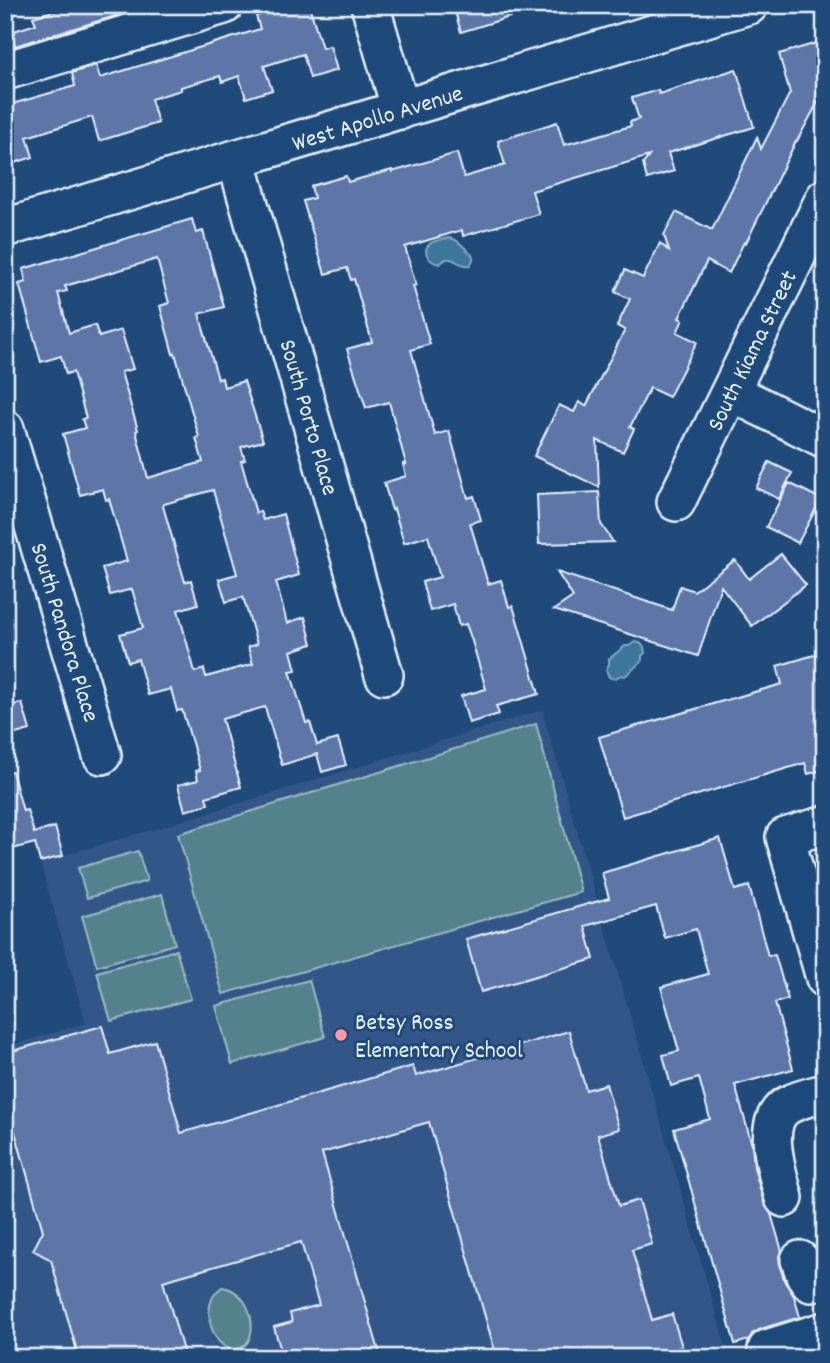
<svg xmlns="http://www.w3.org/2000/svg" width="830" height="1363" font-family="Dekko,sans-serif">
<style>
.built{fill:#325788}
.green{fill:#52828c;stroke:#9dbac2;stroke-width:2}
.water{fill:#3e769b;stroke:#82a7c0;stroke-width:2}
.building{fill:#5d76a7;stroke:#e8f1f8;stroke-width:2;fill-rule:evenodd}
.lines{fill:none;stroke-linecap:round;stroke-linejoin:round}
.minor-casing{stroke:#e8f1f8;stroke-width:42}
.minor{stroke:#1f4a7a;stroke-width:37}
.poi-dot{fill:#ff9aa2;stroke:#1f4a7a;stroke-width:2.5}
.labels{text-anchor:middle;stroke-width:6;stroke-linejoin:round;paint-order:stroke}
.street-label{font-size:24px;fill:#e8f1f8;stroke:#1f4a7a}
.poi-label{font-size:24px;fill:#e8f1f8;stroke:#1f4a7a;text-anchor:start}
</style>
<rect width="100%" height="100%" fill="#1f4a7a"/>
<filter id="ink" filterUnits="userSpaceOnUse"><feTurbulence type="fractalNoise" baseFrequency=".0143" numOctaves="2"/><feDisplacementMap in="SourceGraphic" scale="14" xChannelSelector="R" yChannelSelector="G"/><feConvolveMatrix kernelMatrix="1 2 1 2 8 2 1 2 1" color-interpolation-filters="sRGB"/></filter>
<g filter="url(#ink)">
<path class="built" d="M542 710 729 1358H5V1047L86 1023 40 862 162 827Z"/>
<path class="green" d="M536 724 581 892 223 994 178 834Z
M138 851 147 881 87 898 78 868Z
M162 894 175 944 97 966 82 916Z
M176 950 191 999 111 1021 97 972Z
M309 980 325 1037 232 1064 216 1006Z
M222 1287C253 1290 262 1343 238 1349 214 1355 196 1304 222 1287Z"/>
<path class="water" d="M449 238C457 239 458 242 464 247 471 254 477 255 470 265 456 267 452 251 440 264 430 263 420 251 431 243 436 240 444 239 449 238Z
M635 642 640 643 644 647 645 653 642 656V661L625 676 621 675 614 679 609 677 606 670 609 664V659L625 646H629Z"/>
<path class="building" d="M73 5H119L122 14 15 46 11 32 36 24 33 17Z
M295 5H309L322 48 330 46 337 70 310 78 303 54 264 66 272 90 246 98 239 76 222 82 220 76 181 87V90L151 99 158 123 99 141 92 117 27 137 33 157 5 166V106L75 86 72 73 96 65 100 78 260 29 256 16Z
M453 5H532V10L461 32Z
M817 43 819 50 825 48V89L797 141H796L746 243 744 242 729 273 707 261 679 318 683 320 677 332 697 342 669 397 650 388 630 427 634 429 623 452 597 440 599 487 534 456 559 405 574 412 579 402 586 406 625 330 617 326 630 299 615 292 625 270 643 278 660 243 669 251 664 235 676 212 712 230 757 137 761 149 790 93 779 54Z
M736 69 754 127 668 153 674 171 647 179 643 164 649 156 532 191 539 214 463 236 462 230 405 247 416 285 413 286 430 344 411 350 435 435 449 431 468 498 474 496 481 520 470 523 488 584 501 580 509 607 513 606 539 694 496 706 499 714 469 723 461 696 486 689 472 641 466 624 459 626 453 604 430 611 422 582 440 577 428 536 404 543 394 509 392 510 384 483 406 476 403 464H406L389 402 366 408 347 349 372 342 354 279 351 280 347 268 325 274 303 201 314 198 311 186 346 176 348 182 392 170V172L457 153 464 177 505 165 498 141 557 122 564 145 631 126 630 122 639 119 632 98 658 90 659 94Z
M192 219 196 233 203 231 224 307 199 314 218 379 222 378 224 387 244 381 263 441 241 447 245 460 241 461 256 513 260 511 263 520 283 514 299 575 276 582 287 623 305 617 312 644 291 651 296 670 290 671 306 723 310 722 317 745 338 739 346 765 322 772 317 754 282 765 265 707 222 719 241 787 206 797 208 804 185 811 178 785 198 780 196 771 200 770 188 729 182 710 177 711 171 689 148 695 138 659 128 662 120 634 143 628 132 589 110 595 102 568 127 561 109 499 106 500 103 489 80 495 63 434 85 428 82 419 86 418 73 372 66 374 61 356 41 362 19 284 26 282 23 269ZM157 259 169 303 160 306 173 354 175 353 199 437 196 438 203 462 148 478 136 431 138 430 121 372 133 369 121 330 99 337 95 325 69 333 58 293 67 291 65 286ZM213 490 237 574 219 579 226 602 243 597 257 644 248 647 253 664 206 677 204 669 195 672 178 610 198 604 191 580 185 582 163 506 164 504Z
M769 462 792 473 779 499 756 488Z
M789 483 821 499 798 543 766 527Z
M599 492 601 524 613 542 539 544 537 495Z
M781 554 806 585 752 626 721 586 698 656 554 610 573 597 557 572 672 610 680 586 694 591 735 560 749 579Z
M821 653 825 665V769L808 774 805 763 623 817 599 737 782 684 777 666Z
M22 703 30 730 5 737V707Z
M12 771 23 811 27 810 34 833 55 827 63 856 40 862 35 843 5 851V772Z
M720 838 735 890 749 886 768 956 775 955 788 999 775 1003 793 1069 735 1085 752 1145 754 1167 764 1203 771 1214 782 1251 779 1256 780 1267 785 1282 794 1296 800 1317 761 1329 752 1334 749 1340 735 1344 674 1129 710 1119 699 1078 671 1086 663 1055 679 1051 661 987 708 974 696 929 665 938 656 906 585 926 594 959 481 992 466 939 609 898 602 873Z
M102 1026 110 1054 155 1041 181 1133 413 1066 416 1076 569 1031 586 1090 606 1084 619 1129 598 1135 619 1206 639 1200 652 1244 632 1250 652 1320 672 1314 682 1347 645 1358H497L429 1122 322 1153 381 1358H283L274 1327 292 1322 290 1313 319 1305 301 1242 163 1281 185 1358H79L51 1260 33 1250 43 1231 5 1096V1053Z"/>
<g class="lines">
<g class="minor-casing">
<path id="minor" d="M370 5 401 110
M5 71 224 5
M236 159 384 675
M5 228 749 5
M731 392 825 439
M5 429 102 755
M676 502 825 198
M825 825 785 837 825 978
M784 1198C778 1174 759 1121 788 1105 799 1099 813 1096 825 1093
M800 1260 805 1275 811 1283 825 1278
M767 1349 825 1331"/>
</g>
<use href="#minor" class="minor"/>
</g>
</g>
<circle class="poi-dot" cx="341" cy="1035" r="7"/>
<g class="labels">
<g class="street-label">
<text transform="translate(377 117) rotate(-17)" y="8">West Apollo Avenue</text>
<text transform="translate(751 350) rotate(-64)" y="8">South Kiama Street</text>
<text transform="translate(310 417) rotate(74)" y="8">South Porto Place</text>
<text transform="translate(66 632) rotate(73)" y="8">South Pandora Place</text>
</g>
<g class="poi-label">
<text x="355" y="1029">Betsy Ross<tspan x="355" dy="28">Elementary School</tspan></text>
</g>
</g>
<rect width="830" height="1363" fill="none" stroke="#1f4a7a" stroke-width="28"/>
<rect x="14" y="14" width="802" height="1335" fill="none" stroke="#e8f1f8" stroke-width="2.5" filter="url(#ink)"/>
</svg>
